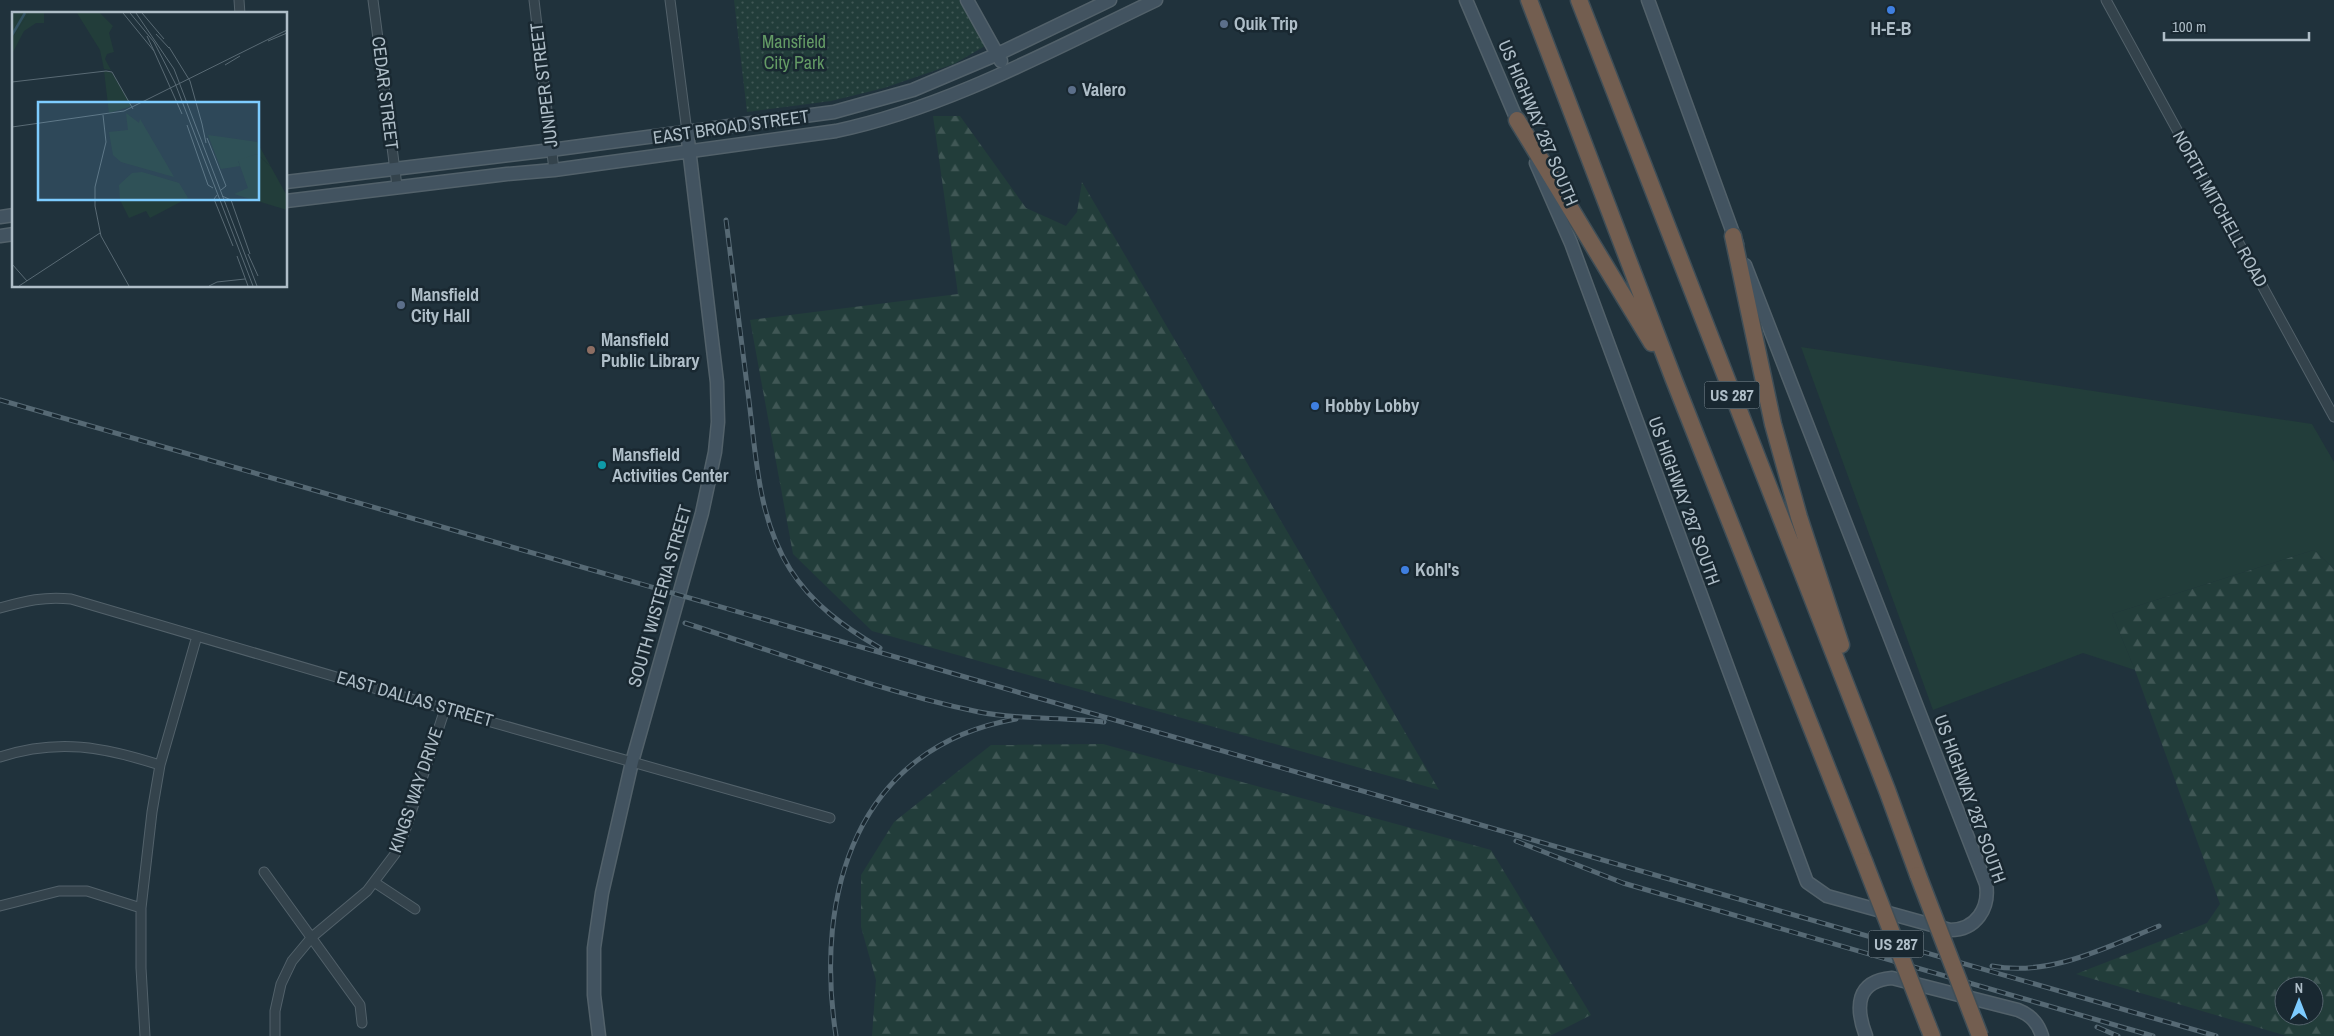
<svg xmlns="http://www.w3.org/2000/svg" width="2334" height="1036" font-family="'Archivo Narrow',sans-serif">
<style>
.grass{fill:#223d3a}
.forest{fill:url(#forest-firs);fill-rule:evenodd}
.park{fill:url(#park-dots)}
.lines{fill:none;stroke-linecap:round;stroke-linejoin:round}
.street-casing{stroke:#52616a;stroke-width:11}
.secondary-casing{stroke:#52616a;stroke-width:15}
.highway-casing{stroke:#3f4e57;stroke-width:19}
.street{stroke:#34434c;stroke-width:9}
.secondary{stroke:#425360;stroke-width:12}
.highway{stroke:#735e50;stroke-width:16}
.rail-casing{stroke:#566974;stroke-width:5}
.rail{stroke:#192831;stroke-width:3;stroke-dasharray:9;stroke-linecap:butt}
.highway-bridge-casing{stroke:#3f4e57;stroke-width:19;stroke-linecap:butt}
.highway-bridge{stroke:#735e50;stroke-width:16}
.shop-dot{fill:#3f7fe0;stroke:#192831;stroke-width:2}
.service-dot{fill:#5c6f8a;stroke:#192831;stroke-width:2}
.education-dot{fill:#8d6e63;stroke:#192831;stroke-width:2}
.culture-dot{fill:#0f9aa8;stroke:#192831;stroke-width:2}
.labels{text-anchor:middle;stroke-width:5;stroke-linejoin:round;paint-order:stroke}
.shield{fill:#192831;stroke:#82919b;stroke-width:1}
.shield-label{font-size:16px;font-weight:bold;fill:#afbec8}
.poi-label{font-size:18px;font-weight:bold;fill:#afbec8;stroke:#192831;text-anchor:start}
.park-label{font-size:18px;fill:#649b65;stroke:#192831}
.street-label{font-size:18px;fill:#afbec8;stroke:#192831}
.inset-river{fill:none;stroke:#315162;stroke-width:2.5}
.inset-road{fill:none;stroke:#596a74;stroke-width:1}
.view{fill:#7dccff;fill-opacity:0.15;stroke:#7dccff;stroke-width:2.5}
.inset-edge{fill:none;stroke:#afbec8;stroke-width:2.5}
</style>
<defs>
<pattern id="forest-firs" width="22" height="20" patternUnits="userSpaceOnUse" patternTransform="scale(1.25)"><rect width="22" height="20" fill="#223d3a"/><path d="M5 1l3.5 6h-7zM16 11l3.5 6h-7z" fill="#405755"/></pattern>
<pattern id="park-dots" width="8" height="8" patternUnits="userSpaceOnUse" patternTransform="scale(1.25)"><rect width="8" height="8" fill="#223d3a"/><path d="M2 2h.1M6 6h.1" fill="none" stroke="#405755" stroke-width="1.8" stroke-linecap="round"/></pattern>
</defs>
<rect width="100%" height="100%" fill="#20323c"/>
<path class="grass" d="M1801 347 2312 424 2334 462V569L2314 550 2112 614 2135 670 2083 653 1933 710Z"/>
<path class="forest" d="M933 116H960L1026 208 1066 226 1077 212 1082 182 1439 790 872 631 793 554 750 320 958 294Z
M2314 550 2334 569V1036H2287L2076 974 2207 923 2220 904 2135 670 2112 614ZM2284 986H2314V1016H2284Z
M1103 744 1491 850 1591 1015 1550 1036H872L876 980 861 927V875L894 822 991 745Z"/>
<path class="park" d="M734 0H975L995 37 985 46 954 64 884 88 831 101 747 112Z"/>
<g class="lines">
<g class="street-casing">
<path id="street" d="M239 0 240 14
M373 0 397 186
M534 0 554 170
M670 0 687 132
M2106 0 2334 417
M0 608C25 601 45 596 71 599L445 709 830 818
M0 757C58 738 104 747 160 765
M264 872 360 1005 362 1023
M374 882 415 909
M0 906 59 891H87L141 908
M145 1036 141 968V908L152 812 160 765 197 636
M275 1036V1011L281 984 292 961 312 937 367 891 395 854 405 831 445 709"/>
</g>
<g class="secondary-casing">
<path id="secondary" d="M967 0 1001 61
M1466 0 1520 127
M1648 0 1737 244
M1536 163 1571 243 1807 882 1827 896 1950 930C1976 930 1990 908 1986 884L1745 265
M286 182 551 150 834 112 913 90 998 54 1110 0
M286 201 507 174 554 170 836 131C949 107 1053 49 1156 0
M0 217 14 215
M0 236 14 234
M599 1036 594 995V948L602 893 632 762 702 513 715 452 718 422 717 382 687 132
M1866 1036C1855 1007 1856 981 1892 978L2018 1010C2031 1015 2038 1023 2042 1036"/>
</g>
<g class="highway-casing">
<path id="highway" d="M1529 0 1674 380 1864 861
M1579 0 1887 790 1918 875
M1517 120 1652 343
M1733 236 1773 424 1799 517 1841 645
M1928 1026 1932 1036"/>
</g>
<use href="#street" class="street"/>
<use href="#secondary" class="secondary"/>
<use href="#highway" class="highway"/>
<g class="rail-casing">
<path id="rail" d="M726 220C733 278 741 335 748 393 756 452 757 517 790 569 812 604 844 627 880 648
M0 400 2216 1036
M685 623C782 654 879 691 979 712 1018 720 1063 717 1104 722
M1516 841 1623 883 2153 1036
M1992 966C2050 977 2107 947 2159 926
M2097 1027 2118 1036
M836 1036C814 894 856 747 1016 719"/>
</g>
<use href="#rail" class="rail"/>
<g class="highway-bridge-casing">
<path id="highway-bridge" d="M1864 861 1928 1026
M1918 875 1980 1036"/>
</g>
<use href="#highway-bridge" class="highway-bridge"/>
</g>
<g class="shop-dot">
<circle cx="1891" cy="10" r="5"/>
<circle cx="1315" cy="406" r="5"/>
<circle cx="1405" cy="570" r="5"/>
</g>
<g class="service-dot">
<circle cx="1224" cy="24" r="5"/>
<circle cx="1072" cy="90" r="5"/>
<circle cx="401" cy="305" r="5"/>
</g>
<circle class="education-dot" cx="591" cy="350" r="5"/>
<circle class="culture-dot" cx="602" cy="465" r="5"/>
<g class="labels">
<g class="shield">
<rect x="1704.5" y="381.5" width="55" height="27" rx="4"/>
<rect x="1868.5" y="930.5" width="55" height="27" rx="4"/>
</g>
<g class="shield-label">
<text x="1732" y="401">US 287</text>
<text x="1896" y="950">US 287</text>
</g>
<g class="poi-label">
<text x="1234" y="30">Quik Trip</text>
<text x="1891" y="35" text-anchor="middle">H-E-B</text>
<text x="1082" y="96">Valero</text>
<text x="411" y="301">Mansfield<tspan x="411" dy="21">City Hall</tspan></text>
<text x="601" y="346">Mansfield<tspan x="601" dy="21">Public Library</tspan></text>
<text x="1325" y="412">Hobby Lobby</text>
<text x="612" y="461">Mansfield<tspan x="612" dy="21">Activities Center</tspan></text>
<text x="1415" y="576">Kohl's</text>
</g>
<g class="park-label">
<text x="794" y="48">Mansfield<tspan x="794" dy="21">City Park</tspan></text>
</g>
<g class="street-label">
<text transform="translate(544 85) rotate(-97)" y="6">JUNIPER STREET</text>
<text transform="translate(385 93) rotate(83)" y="6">CEDAR STREET</text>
<text transform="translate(1538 123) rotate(67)" y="6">US HIGHWAY 287 SOUTH</text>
<text transform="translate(731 127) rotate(-8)" y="6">EAST BROAD STREET</text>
<text transform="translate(2220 209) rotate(61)" y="6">NORTH MITCHELL ROAD</text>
<text transform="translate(1684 501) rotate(70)" y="6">US HIGHWAY 287 SOUTH</text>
<text transform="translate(660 596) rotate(-74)" y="6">SOUTH WISTERIA STREET</text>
<text transform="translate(415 699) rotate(16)" y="6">EAST DALLAS STREET</text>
<text transform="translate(416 790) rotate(-71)" y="6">KINGS WAY DRIVE</text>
<text transform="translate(1970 799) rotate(70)" y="6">US HIGHWAY 287 SOUTH</text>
</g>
</g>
<g transform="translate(12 12)">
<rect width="275" height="275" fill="#20323c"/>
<path d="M196 123 245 130 259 155 245 142 226 149 228 154 209 157Z" fill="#223d3a"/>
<path d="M0 1H17L0 26ZM65 1H88L101 14 97 21 102 40 95 42 93 47 99 58 92 57 88 38ZM114 101 127 111 128 107 162 165 109 150 101 143 97 120 116 118ZM245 142 259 155 275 184V198L222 182 236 176 226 148ZM130 160 167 171 176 186 138 206 134 199 117 206 108 188 107 173 120 161Z" fill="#223d3a"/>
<path d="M17 1H32V11H24L12 19 0 42V26ZM92 59 100 61 120 94 97 101Z" fill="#223d3a"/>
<path class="inset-river" d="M0 23 13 1"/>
<path class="inset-road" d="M111 1 142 39 170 102M118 1 142 30 163 71 241 274M124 1 162 57 245 274M130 1 152 27M144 22 157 36M135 24 142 39M256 29 275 21M157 35 178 69 190 112M213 53 228 44M0 70 94 59 100 60 121 97M91 103 94 130 83 175V194L89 224 117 274M190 112 194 131M175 113 196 173 201 176M0 115 112 99 275 18M195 126 214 174 209 178M205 183 202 187 221 234M210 184 219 188 238 242M236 242 246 264M225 244 236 274M0 252 15 269M7 274 88 221M197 274 205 270 233 267"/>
<path class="view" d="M26 90H247V188H26Z"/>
<rect width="275" height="275" class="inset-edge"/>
</g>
<g transform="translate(2299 1001)"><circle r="24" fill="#192831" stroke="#55646d"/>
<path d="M0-4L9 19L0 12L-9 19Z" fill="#7dccff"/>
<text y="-8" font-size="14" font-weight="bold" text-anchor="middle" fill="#afbec8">N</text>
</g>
<path d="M2164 32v8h145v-8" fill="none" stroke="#afbec8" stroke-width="2.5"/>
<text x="2172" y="32" font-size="15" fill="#afbec8" stroke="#192831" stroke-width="4" paint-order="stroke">100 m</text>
</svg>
